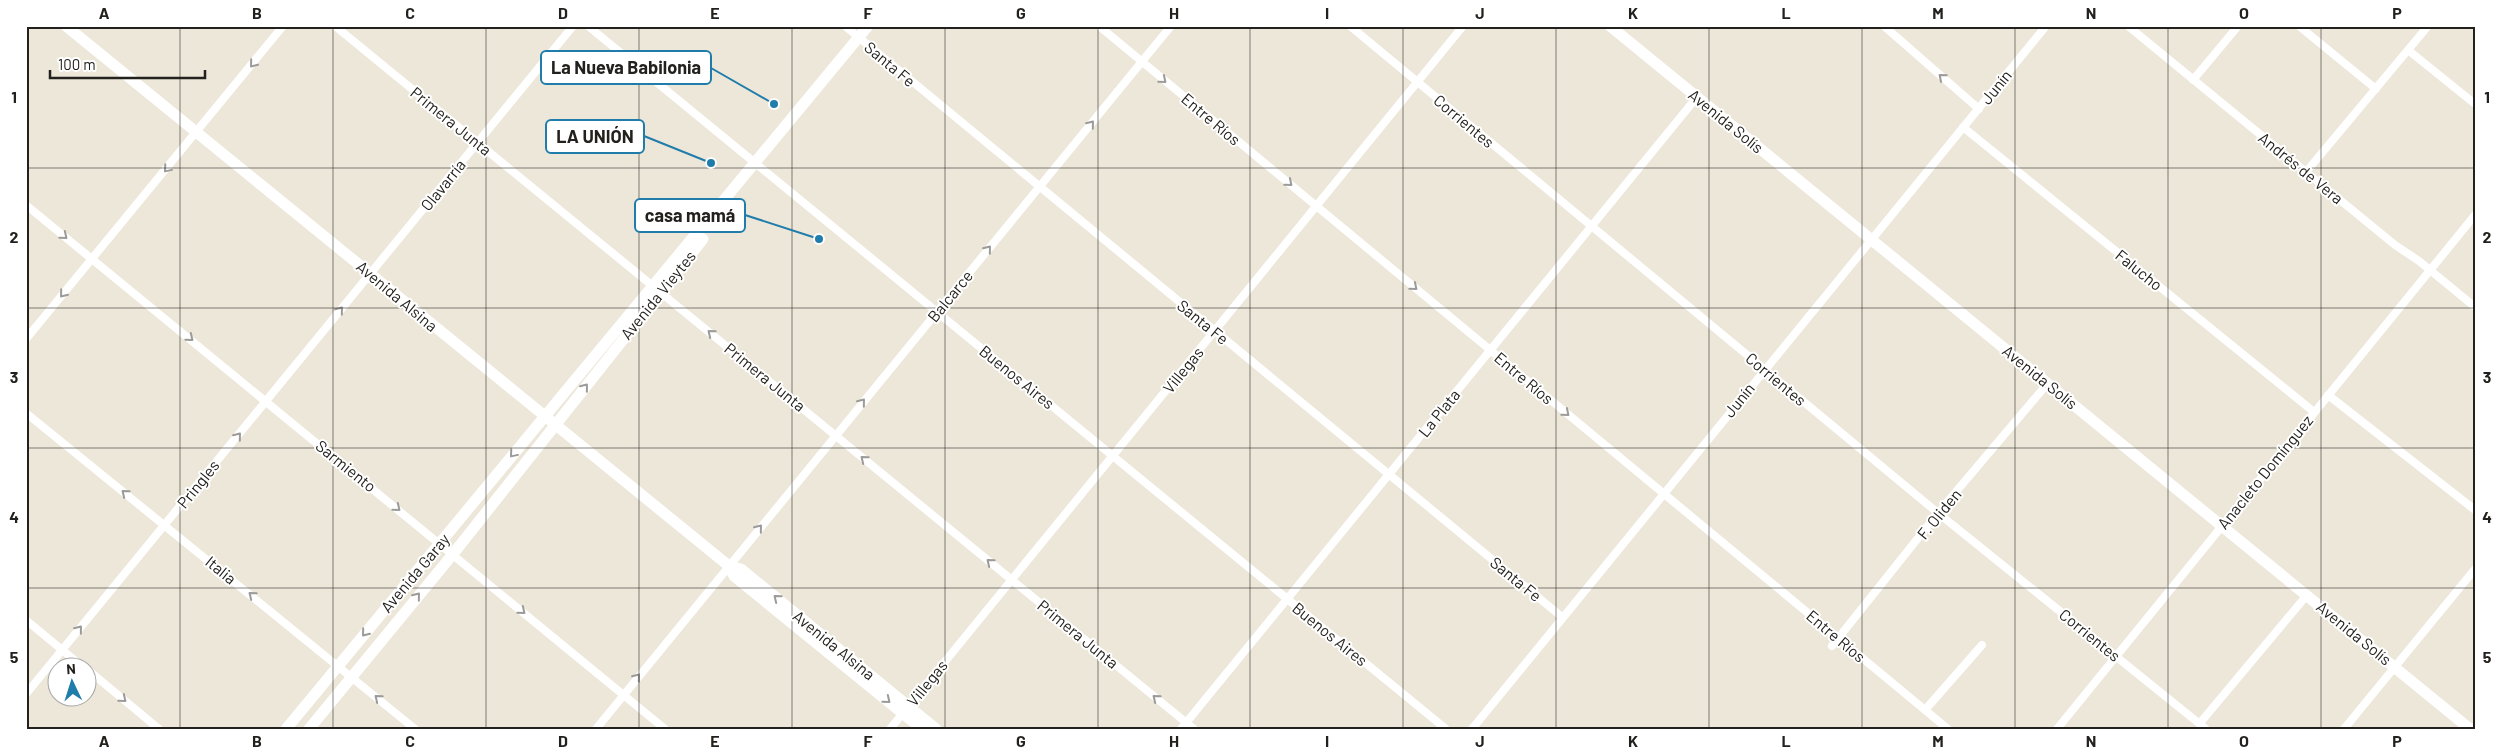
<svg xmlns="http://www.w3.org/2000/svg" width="2501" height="755" font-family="Barlow,sans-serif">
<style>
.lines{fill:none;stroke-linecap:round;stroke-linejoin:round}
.street{stroke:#fff;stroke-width:8}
.secondary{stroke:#fff;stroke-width:11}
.oneway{stroke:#9c9b99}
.grid{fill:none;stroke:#23211d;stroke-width:1;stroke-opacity:0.55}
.labels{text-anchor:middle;stroke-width:4;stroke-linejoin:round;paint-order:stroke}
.street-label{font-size:16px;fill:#23211d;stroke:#fff}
.leader{fill:none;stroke:#207caa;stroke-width:2}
.callout-dot{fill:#207caa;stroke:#fff;stroke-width:2}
.callout{fill:#fff;stroke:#207caa;stroke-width:2}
.callout-label{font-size:18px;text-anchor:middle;font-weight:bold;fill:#23211d}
.neatline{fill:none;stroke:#23211d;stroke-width:2}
.grid-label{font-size:16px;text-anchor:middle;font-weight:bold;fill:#23211d}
</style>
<rect width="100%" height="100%" fill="#ede7da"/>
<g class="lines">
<path class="street" d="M335 26 1194 729
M588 26 1446 729
M845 26 1562 617
M1099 26 1948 729
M1350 26 1938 513 2206 729
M1884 26 1979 109
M2128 26 2395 245 2419 261 2475 307
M2299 26 2376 89
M2408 50 2475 104
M2193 80 2238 26
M1963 127 2314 412
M2306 172 2428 26
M26 205 665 729
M26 339 283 26
M2328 395 2475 510
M26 413 415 729
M26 620 84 668
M1832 646 1938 513 2048 383
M88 670 159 729
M26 694 573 26
M1925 710 1982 645
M2200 723 2307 595
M596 729 1171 26
M890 729 1463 26
M1181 729 1697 97
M1472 729 2046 26
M2057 729 2475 215
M2344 729 2475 569"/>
<path class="secondary" d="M66 26 729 566
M1610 26 2470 729
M286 729 868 26
M309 729 453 554 703 239
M922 729 734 576 729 566 741 569 936 729"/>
</g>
<defs><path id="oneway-chevron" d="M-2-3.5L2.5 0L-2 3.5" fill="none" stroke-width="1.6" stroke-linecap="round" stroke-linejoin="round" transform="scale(1.25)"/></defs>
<g class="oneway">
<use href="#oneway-chevron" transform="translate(253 64) rotate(129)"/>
<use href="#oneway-chevron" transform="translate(1942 77) rotate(-139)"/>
<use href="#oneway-chevron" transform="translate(1163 80) rotate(40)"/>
<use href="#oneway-chevron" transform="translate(1091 124) rotate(-51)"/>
<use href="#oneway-chevron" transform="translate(167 169) rotate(130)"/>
<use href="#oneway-chevron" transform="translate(1289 183) rotate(40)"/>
<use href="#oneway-chevron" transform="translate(64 236) rotate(39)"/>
<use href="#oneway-chevron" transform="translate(988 249) rotate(-51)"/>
<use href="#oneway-chevron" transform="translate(1414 287) rotate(40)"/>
<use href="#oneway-chevron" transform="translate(63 294) rotate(129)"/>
<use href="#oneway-chevron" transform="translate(340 310) rotate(-51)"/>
<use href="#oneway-chevron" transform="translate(711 333) rotate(-141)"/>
<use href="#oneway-chevron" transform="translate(190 338) rotate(39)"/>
<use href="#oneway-chevron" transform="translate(585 387) rotate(-52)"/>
<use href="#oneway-chevron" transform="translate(862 402) rotate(-51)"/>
<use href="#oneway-chevron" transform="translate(1566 413) rotate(40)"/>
<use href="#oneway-chevron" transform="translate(238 436) rotate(-51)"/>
<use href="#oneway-chevron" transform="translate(513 454) rotate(130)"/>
<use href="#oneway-chevron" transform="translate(864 459) rotate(-141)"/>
<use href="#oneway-chevron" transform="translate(125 493) rotate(-141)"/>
<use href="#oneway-chevron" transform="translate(397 508) rotate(39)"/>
<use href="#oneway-chevron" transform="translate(759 528) rotate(-51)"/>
<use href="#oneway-chevron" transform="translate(990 562) rotate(-141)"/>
<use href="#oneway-chevron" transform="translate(252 595) rotate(-141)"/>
<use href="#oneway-chevron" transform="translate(417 596) rotate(-51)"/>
<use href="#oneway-chevron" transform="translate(777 598) rotate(-141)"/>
<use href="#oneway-chevron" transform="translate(522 611) rotate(39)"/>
<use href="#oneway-chevron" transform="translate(79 629) rotate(-51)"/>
<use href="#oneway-chevron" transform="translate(365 633) rotate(129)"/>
<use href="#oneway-chevron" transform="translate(637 677) rotate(-51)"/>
<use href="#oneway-chevron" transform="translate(378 698) rotate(-141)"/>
<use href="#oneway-chevron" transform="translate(1156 698) rotate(-141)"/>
<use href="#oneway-chevron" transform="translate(123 699) rotate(39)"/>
<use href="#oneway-chevron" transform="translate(887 700) rotate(39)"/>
</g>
<path class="grid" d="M180 26V729M333 26V729M486 26V729M639 26V729M792 26V729M945 26V729M1098 26V729M1250 26V729M1403 26V729M1556 26V729M1709 26V729M1862 26V729M2015 26V729M2168 26V729M2321 26V729M26 168H2475M26 308H2475M26 448H2475M26 588H2475"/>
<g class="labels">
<g class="street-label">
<text transform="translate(890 64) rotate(40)" y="6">Santa Fe</text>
<text transform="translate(1996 87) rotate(-51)" y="6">Junín</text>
<text transform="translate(1211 119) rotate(40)" y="6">Entre Ríos</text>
<text transform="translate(451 121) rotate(39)" y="6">Primera Junta</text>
<text transform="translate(1464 121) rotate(40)" y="6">Corrientes</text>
<text transform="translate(1726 121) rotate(39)" y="6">Avenida Solís</text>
<text transform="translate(2301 168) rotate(39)" y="6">Andrés de Vera</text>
<text transform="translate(443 185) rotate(-51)" y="6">Olavarría</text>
<text transform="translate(2139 270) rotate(39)" y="6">Falucho</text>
<text transform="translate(658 295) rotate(-51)" y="6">Avenida Vieytes</text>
<text transform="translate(397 296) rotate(40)" y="6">Avenida Alsina</text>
<text transform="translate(950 296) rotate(-51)" y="6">Balcarce</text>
<text transform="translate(1203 322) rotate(39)" y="6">Santa Fe</text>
<text transform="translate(1183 370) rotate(-51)" y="6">Villegas</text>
<text transform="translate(765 377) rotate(39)" y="6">Primera Junta</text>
<text transform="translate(1017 377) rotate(39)" y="6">Buenos Aires</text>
<text transform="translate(2040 377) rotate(39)" y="6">Avenida Solís</text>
<text transform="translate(1524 378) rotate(40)" y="6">Entre Ríos</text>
<text transform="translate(1776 379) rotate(40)" y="6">Corrientes</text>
<text transform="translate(1739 400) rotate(-51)" y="6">Junín</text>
<text transform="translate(1439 413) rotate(-51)" y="6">La Plata</text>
<text transform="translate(346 466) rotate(39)" y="6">Sarmiento</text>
<text transform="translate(2265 472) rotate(-51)" y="6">Anacleto Domínguez</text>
<text transform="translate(198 484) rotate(-51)" y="6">Pringles</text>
<text transform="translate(1939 514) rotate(-51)" y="6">F. Oliden</text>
<text transform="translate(221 570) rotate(39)" y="6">Italia</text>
<text transform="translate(415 573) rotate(-50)" y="6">Avenida Garay</text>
<text transform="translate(1516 579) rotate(39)" y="6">Santa Fe</text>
<text transform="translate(2354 633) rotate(39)" y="6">Avenida Solís</text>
<text transform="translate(1078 634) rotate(39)" y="6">Primera Junta</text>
<text transform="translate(1330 634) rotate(39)" y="6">Buenos Aires</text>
<text transform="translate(2090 635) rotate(39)" y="6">Corrientes</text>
<text transform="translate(1836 636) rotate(40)" y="6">Entre Ríos</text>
<text transform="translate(834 645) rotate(39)" y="6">Avenida Alsina</text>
<text transform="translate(927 683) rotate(-51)" y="6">Villegas</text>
</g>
</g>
<path class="leader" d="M774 104L711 68M711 163L644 136M819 239L745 215"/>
<g class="callout-dot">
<circle cx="774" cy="104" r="5"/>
<circle cx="711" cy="163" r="5"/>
<circle cx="819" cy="239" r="5"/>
</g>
<g class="callout">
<rect x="541" y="51" width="170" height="33" rx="5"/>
<rect x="546" y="120" width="98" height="33" rx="5"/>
<rect x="635" y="199" width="110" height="33" rx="5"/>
</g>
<g class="callout-label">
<text x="626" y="74">La Nueva Babilonia</text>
<text x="595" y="143">LA UNIÓN</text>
<text x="690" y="222">casa mamá</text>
</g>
<rect width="2501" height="755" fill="none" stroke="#ffffff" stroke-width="55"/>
<g transform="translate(72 682) rotate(356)"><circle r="24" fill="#ffffff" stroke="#a7a6a5"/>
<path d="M0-4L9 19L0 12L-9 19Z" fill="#207caa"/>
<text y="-8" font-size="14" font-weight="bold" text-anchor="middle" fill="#23211d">N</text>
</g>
<path d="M50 70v8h155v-8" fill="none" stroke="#23211d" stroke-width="2.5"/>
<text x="58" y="70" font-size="15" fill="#23211d" stroke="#ffffff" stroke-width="4" paint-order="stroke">100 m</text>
<rect x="28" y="28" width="2446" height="700" class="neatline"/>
<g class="grid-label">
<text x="104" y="19">A</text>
<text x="257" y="19">B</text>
<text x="410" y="19">C</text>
<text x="563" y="19">D</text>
<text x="715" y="19">E</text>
<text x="868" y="19">F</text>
<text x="1021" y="19">G</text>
<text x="1174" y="19">H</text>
<text x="1327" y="19">I</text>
<text x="1480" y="19">J</text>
<text x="1633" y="19">K</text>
<text x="1786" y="19">L</text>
<text x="1938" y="19">M</text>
<text x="2091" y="19">N</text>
<text x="2244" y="19">O</text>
<text x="2397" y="19">P</text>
<text x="14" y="103">1</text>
<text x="2487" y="103">1</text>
<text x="14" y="243">2</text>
<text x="2487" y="243">2</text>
<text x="14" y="383">3</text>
<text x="2487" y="383">3</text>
<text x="14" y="523">4</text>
<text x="2487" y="523">4</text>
<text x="14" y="663">5</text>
<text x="2487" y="663">5</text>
<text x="104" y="747">A</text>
<text x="257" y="747">B</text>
<text x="410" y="747">C</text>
<text x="563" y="747">D</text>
<text x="715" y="747">E</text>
<text x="868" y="747">F</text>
<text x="1021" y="747">G</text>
<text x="1174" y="747">H</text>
<text x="1327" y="747">I</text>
<text x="1480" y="747">J</text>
<text x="1633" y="747">K</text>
<text x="1786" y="747">L</text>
<text x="1938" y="747">M</text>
<text x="2091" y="747">N</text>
<text x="2244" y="747">O</text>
<text x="2397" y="747">P</text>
</g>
</svg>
